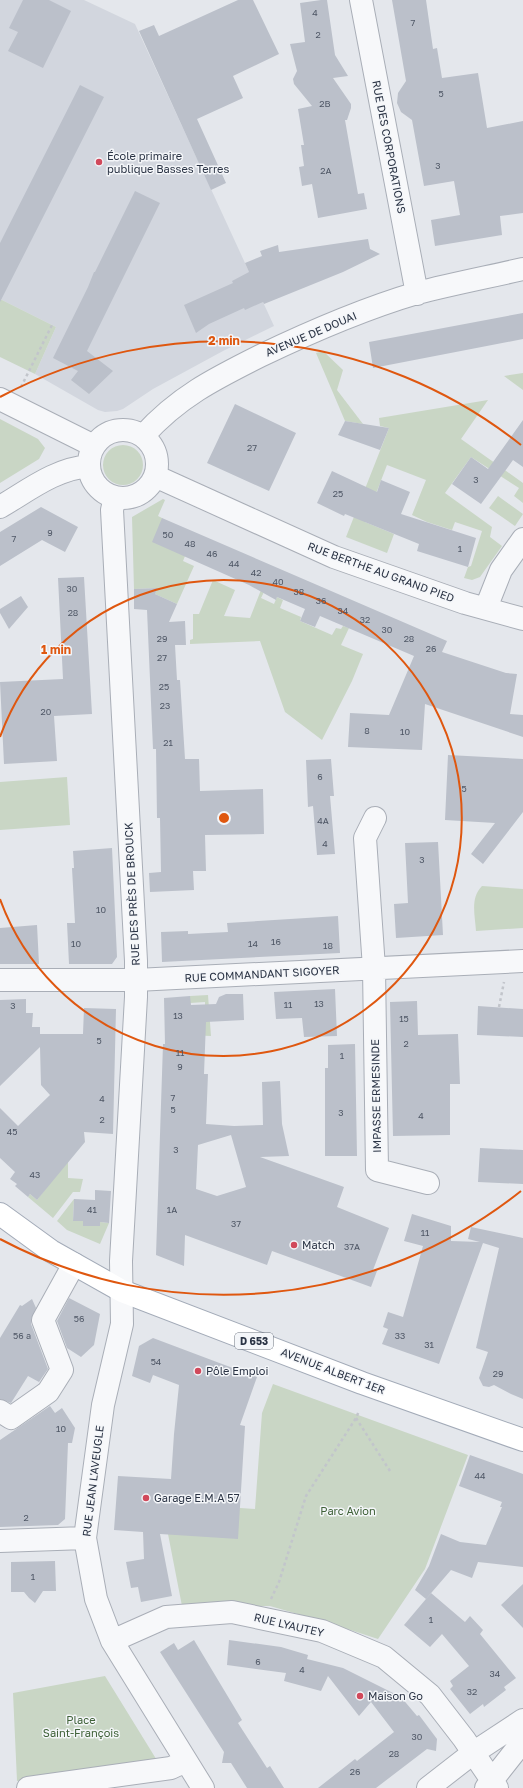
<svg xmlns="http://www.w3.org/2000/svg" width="523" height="1788" font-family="'Golos Text',sans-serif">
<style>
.built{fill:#d2d6de}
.green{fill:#c9d6c5}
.building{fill:#bbc0ca;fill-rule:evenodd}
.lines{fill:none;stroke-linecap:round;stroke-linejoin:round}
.minor-casing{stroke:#a9aeb7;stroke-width:24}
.major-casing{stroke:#a3abb8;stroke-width:24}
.path{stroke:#c2c5cb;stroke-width:2.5;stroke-dasharray:3 3;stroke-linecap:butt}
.minor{stroke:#f7f8fa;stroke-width:22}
.major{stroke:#fff;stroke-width:22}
.ring{fill:none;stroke:#df570f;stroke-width:2}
.poi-dot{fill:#d1495b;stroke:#f4f6f9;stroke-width:1.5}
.labels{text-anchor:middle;stroke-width:3;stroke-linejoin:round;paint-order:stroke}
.number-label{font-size:9px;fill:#4f5766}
.shield{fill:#f4f6f9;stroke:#676e7b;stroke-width:1}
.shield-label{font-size:10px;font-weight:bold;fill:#2b3445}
.street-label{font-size:11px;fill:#2b3445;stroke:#f4f6f9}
.poi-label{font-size:11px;fill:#2b3445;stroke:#f4f6f9;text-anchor:start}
.park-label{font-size:11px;fill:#3f6138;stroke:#f4f6f9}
.centre{fill:#df570f;stroke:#f4f6f9;stroke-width:2}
.ring-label{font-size:12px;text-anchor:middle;font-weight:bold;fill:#df570f;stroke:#f4f6f9;stroke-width:3;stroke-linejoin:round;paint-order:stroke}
</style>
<rect width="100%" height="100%" fill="#e4e7ec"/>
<path class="built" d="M0 0H84L135 24 274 326 223 351 153 389 123 409 117 411 105 412 98 410 35 374 56 327 0 299Z"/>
<path class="green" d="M0 299 56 327 35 374 0 357Z
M323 351 343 370 337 390 363 424 345 421 316 353Z
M523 373V390L504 376Z
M488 400 461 439 523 483V503L514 496 519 488 471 457 445 493 492 527 490 537 502 546 480 577 472 580 464 578 468 567 471 566 482 531 455 522 452 530 427 522 412 515 426 480 387 465 365 522 394 534 387 553 346 537 389 428 380 426 379 418Z
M0 419 38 439 45 448 39 459 0 483Z
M103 465a20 20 0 1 1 40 0a20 20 0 1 1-40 0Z
M498 496 523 514 515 526 489 508Z
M163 499 165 500 158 516 162 518 185 556 183 561 194 566 177 604 155 594 158 588 134 589 132 517Z
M213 580 235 590 224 616 250 618 261 590 264 592 261 598 274 604 277 597 283 600 280 608 301 617 300 621 332 635 336 628 341 629 343 626 349 628 341 645 363 654 352 681 322 740 285 712 260 641 190 644V640L193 639V614H199Z
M67 777 70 825 0 830V782Z
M482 886 523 889V928L476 931C475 915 470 898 482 886Z
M208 995 211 1036 187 1035 205 1024V1002L190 1003V996Z
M68 1159V1178L83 1179 80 1192H73L53 1218 28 1197 30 1194 37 1200Z
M74 1199 73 1221H83V1226H100V1222L109 1223 100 1244 67 1230 57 1221Z
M273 1384 468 1455 425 1569 378 1639 329 1623 270 1606H182L168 1534 240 1508 255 1509 262 1413Z
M105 1676 158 1762 17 1781 13 1693Z"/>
<path class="building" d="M23 0H49L71 11 43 68 8 51 18 32 9 28Z
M238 0H253L279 54 233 76 243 98 197 119 226 183 211 190 139 31 154 25 159 36Z
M321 0H327L335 55 348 76 333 78 351 104V108L347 120H345L358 194 364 193 367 209 318 218 312 184 302 186 299 167 304 166 301 145H304L298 109 312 106 294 84 293 79 297 71 290 44 305 42 300 3Z
M392 0H426L433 49 437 48 442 78 478 73 487 128 523 121V213L500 216 502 235 435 246 431 220 460 215 454 181 424 186 412 120 401 112 397 103 398 93 406 81Z
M80 85 104 97 0 302V243Z
M135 191 160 203 87 351 113 371 89 394 71 380 78 371 53 358 88 287 94 272H95Z
M368 239 370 249 380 254 343 272 264 304 263 302 245 310 244 308 209 324 196 333 184 305 233 283 232 281 249 272 245 263 262 256 260 251 278 245 279 252Z
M523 313V339L373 368 369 342Z
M235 404 296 433 269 491 207 463Z
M523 420V467L513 460 481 504 452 484 471 457 488 469Z
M345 421 389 428 380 450 338 435Z
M332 471 377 492 381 480 410 492 401 514 476 538 468 567 417 551 419 544 345 514 344 516 317 503Z
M41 507 78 527 65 552 42 540 0 566V532Z
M162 518 447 641 442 652 506 673 517 674 510 714 523 715V737L425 704 422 750 348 747 350 713 389 715 414 656 320 616 315 627 300 621 305 609 277 597 276 600 249 585 152 542Z
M84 577 92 714 54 716 57 761 4 764 0 682 63 679 58 578Z
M158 588 155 594 177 604 169 622 185 621 186 645H175L177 680H180L185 759H199L200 791 263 789 264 834 205 835 206 871H193L194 890 150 892 149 873 161 872 160 818H157L156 749H153L147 610 134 609V589Z
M21 596 28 607 9 629 0 613V609Z
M448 755 523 759V812L483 864 471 854 495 823 445 820Z
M331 759 334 796H330L335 854 317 855 313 806 308 807 306 760Z
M438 842 443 935 396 938 394 904 408 903 405 843Z
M112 848 117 957 112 964H69L67 923H75L72 868H74L73 851Z
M338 916 340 953 162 962 161 932 188 931V934L228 932 227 923Z
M37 925 39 964H0V928Z
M335 989 337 1036 304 1037 302 1018 276 1019 274 992Z
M226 994H243L244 1020 206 1022 204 1074H208L206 1124 234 1126 263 1125 262 1082 280 1081 282 1124 289 1156 260 1157 344 1187 337 1207 389 1228 373 1270 377 1271 371 1287 272 1251 267 1265 185 1235 184 1266 156 1255 163 1044H165L164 998 190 996 191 1005 216 1004 219 997ZM231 1135 246 1187 217 1196 196 1189 198 1145Z
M26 999V1013H33L32 1027H40V1034H83L84 1008 116 1009 113 1134 84 1132 85 1142 37 1200 30 1194 28 1197 15 1186 17 1184 10 1179 15 1172 0 1158V1108L18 1126 50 1095 41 1085 40 1047 0 1086V1000Z
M417 1001 418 1035 458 1034 460 1084H450V1135L393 1136 390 1002Z
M478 1006 523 1009V1037L477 1035Z
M355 1044 357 1156H325V1068H328V1045Z
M480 1148 523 1150V1184L478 1182Z
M95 1190 111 1191 109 1223 100 1222V1226H83V1221H73L74 1199 95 1200Z
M412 1214 451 1226V1241L480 1242 468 1239 471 1227 523 1238V1399L511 1394 494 1385 489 1387 483 1386 479 1378 488 1352 476 1348 499 1248 483 1243 439 1364 382 1344 388 1329 383 1327 388 1312 403 1317 423 1246 404 1241Z
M69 1298 100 1314 94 1345 81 1357 67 1348 57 1321Z
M32 1299 36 1308 31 1319V1324L48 1369 39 1382 28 1376 11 1403 0 1399V1338L20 1305 22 1306Z
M153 1338 257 1377 240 1425 245 1426 238 1539 160 1534 172 1596 141 1602 138 1587 131 1588 126 1562 144 1559 143 1532 114 1530 118 1476 171 1479 174 1434 179 1385 153 1375 150 1383 132 1376 139 1346Z
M50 1406 55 1413 62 1408 75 1428 72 1443H68L65 1519 58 1525 0 1527V1440Z
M470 1455 523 1474V1567L478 1562 472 1578 451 1570 426 1599 415 1590 429 1566 441 1534 460 1542 486 1545 502 1507H500L502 1502 459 1486Z
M55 1561 56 1591H43L35 1603 29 1598 24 1592H11V1562Z
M523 1584V1628L501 1605Z
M431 1593 465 1622 470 1616 483 1630 480 1634 516 1678 504 1687 506 1690 484 1707 483 1704 470 1714 450 1689 453 1686 450 1681 469 1666 442 1634 430 1647 404 1625Z
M194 1640 242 1720 238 1723 267 1768 270 1766 284 1788H247L231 1763H222L224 1752 160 1652 174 1643 178 1650Z
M229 1640 281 1647 308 1655 307 1659 343 1668 401 1697 417 1716 419 1715 437 1739 436 1751 427 1749 376 1788H318L355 1759 357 1761 394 1732 371 1702 359 1716 328 1676 321 1691 284 1681 286 1673 227 1665Z"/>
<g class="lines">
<g class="minor-casing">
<path id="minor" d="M361 0 417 294
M0 399 94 446
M89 464a34 34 0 1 1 68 0a34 34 0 1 1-68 0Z
M143 436C178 397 214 379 260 356 310 332 363 309 417 293 452 284 488 277 523 269
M155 476 334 557 465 603 523 619
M115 497 112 510 136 961V997L121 1261 122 1324 103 1405 85 1538 96 1599 112 1641 203 1788
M0 507C29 490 55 469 89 466
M486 608 501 570 523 539
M375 818 365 838 374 968 377 1170 428 1183
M0 980H136L523 961
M0 1411 11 1418 48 1392 62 1370 43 1320 74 1264
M0 1541 85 1538
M112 1641 166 1617 232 1612 322 1631 384 1657 430 1695 464 1739 497 1788
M28 1788 171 1768 186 1761
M428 1788 473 1753 523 1720
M486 1788 523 1741"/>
</g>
<g class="major-casing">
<path id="major" d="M0 1214 51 1251 122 1291 362 1383 523 1440"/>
</g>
<path class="path" d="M21 387 52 325
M499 1007 504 982
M356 1418 390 1471
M271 1599 279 1582 306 1496 356 1418 359 1411"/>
<use href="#minor" class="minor"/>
<use href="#major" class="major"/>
</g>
<g class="ring">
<path d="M0 737A238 238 0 1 1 0 899"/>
<path d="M521 1191A477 477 0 0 1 0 1239M0 397A477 477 0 0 1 521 445"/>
</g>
<g class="poi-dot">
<circle cx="99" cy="162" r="4"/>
<circle cx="294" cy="1245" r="4"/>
<circle cx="198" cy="1371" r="4"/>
<circle cx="146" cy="1498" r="4"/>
<circle cx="360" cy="1696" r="4"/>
</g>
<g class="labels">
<g class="number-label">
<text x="315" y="16">4</text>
<text x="413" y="26">7</text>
<text x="318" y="38">2</text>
<text x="441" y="97">5</text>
<text x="325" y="107">2B</text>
<text x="438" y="169">3</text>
<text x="326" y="174">2A</text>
<text x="252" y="451">27</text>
<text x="476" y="483">3</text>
<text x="338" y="497">25</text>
<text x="50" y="536">9</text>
<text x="168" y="538">50</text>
<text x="14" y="542">7</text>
<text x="190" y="547">48</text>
<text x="460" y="552">1</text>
<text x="212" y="557">46</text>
<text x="234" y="567">44</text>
<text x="256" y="576">42</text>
<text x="278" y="585">40</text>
<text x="72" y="592">30</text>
<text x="299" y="595">38</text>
<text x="321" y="604">36</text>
<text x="343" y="614">34</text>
<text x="73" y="616">28</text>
<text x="365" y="623">32</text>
<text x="387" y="633">30</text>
<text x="162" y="642">29</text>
<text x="409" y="642">28</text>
<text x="431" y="652">26</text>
<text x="162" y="661">27</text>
<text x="164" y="690">25</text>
<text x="165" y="709">23</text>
<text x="46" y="715">20</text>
<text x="367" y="734">8</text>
<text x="405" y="735">10</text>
<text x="168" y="746">21</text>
<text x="320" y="780">6</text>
<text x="464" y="792">5</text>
<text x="323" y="824">4A</text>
<text x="325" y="847">4</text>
<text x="422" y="863">3</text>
<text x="101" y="913">10</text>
<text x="276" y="945">16</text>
<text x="76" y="947">10</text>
<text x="253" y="947">14</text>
<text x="328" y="949">18</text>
<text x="319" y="1007">13</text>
<text x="288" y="1008">11</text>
<text x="13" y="1009">3</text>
<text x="178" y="1019">13</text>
<text x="404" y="1022">15</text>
<text x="99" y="1044">5</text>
<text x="406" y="1047">2</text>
<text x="180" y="1056">11</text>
<text x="342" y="1059">1</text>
<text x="180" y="1070">9</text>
<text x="173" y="1101">7</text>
<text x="102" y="1102">4</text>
<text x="173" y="1113">5</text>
<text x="341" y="1116">3</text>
<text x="421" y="1119">4</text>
<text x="102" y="1123">2</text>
<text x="12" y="1135">45</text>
<text x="176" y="1153">3</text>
<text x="35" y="1178">43</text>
<text x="92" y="1213">41</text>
<text x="172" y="1213">1A</text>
<text x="236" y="1227">37</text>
<text x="425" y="1236">11</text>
<text x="352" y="1250">37A</text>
<text x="79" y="1322">56</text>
<text x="22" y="1339">56 a</text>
<text x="400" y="1339">33</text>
<text x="429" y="1348">31</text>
<text x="156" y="1365">54</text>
<text x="498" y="1377">29</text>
<text x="61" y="1432">10</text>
<text x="480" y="1479">44</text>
<text x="26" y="1521">2</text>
<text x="33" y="1580">1</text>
<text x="431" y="1623">1</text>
<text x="258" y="1665">6</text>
<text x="302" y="1673">4</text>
<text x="495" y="1677">34</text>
<text x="472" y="1695">32</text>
<text x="417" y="1740">30</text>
<text x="394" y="1757">28</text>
<text x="355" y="1775">26</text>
</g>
<rect class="shield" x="235" y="1333" width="38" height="16" rx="3"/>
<g class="shield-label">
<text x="254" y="1345">D 653</text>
</g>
<g class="street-label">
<text transform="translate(389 147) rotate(79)" y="4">RUE DES CORPORATIONS</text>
<text transform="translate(311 334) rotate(-23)" y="4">AVENUE DE DOUAI</text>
<text transform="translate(381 572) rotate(20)" y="4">RUE BERTHE AU GRAND PIED</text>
<text transform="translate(132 894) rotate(-93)" y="4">RUE DES PRÈS DE BROUCK</text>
<text transform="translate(262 974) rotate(-3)" y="4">RUE COMMANDANT SIGOYER</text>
<text transform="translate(376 1096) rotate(-91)" y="4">IMPASSE ERMESINDE</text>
<text transform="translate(333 1371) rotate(21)" y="4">AVENUE ALBERT 1ER</text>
<text transform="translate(93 1481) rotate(-83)" y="4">RUE JEAN L'AVEUGLE</text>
<text transform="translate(289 1625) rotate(13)" y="4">RUE LYAUTEY</text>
</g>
<g class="poi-label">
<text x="107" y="160">École primaire<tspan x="107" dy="13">publique Basses Terres</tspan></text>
<text x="302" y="1249">Match</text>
<text x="206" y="1375">Pôle Emploi</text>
<text x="154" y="1502">Garage E.M.A 57</text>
<text x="368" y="1700">Maison Go</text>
</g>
<g class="park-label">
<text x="348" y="1515">Parc Avion</text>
<text x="81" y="1724">Place<tspan x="81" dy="13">Saint-François</tspan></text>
</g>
</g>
<circle cx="224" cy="818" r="6" class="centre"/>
<g class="ring-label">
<text x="224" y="345">2 min</text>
<text x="56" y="654">1 min</text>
</g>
</svg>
